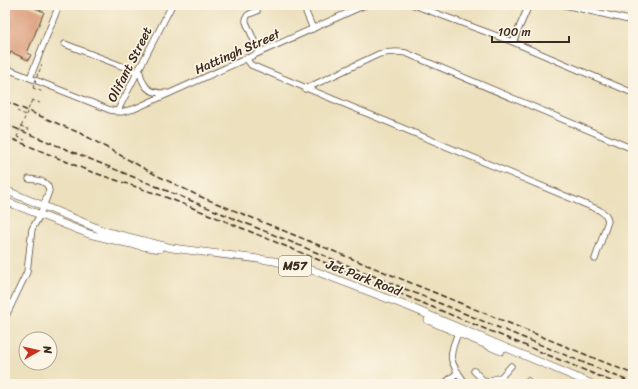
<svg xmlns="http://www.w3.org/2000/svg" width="638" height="389" font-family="Sriracha,sans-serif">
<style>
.building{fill:#db9d7b}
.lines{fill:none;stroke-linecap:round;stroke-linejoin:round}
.minor-casing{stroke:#564536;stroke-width:7}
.major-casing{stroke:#564536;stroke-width:8}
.path{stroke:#564536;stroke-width:1;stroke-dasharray:3 3;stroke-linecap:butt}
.minor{stroke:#fff;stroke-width:5.5}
.major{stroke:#fff;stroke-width:7}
.rail{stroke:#3b2a1e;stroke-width:1.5;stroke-dasharray:6 3;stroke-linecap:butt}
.path-bridge{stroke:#564536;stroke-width:1;stroke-dasharray:3 3;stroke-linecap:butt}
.labels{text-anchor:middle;stroke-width:3.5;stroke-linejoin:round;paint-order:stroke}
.shield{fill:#fcf5e5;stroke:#75675a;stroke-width:1}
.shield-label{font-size:12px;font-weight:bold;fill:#3b2a1e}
.street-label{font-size:13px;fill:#3b2a1e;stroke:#fcf5e5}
</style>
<rect width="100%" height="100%" fill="#fcf5e5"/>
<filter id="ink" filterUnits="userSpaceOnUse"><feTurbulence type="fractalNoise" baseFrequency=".025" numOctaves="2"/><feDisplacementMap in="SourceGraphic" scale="8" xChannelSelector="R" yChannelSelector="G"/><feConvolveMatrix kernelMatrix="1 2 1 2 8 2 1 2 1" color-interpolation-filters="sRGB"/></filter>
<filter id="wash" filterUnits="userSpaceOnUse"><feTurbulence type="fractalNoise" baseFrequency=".012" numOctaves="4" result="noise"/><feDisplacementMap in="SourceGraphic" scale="16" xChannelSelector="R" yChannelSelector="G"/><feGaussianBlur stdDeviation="0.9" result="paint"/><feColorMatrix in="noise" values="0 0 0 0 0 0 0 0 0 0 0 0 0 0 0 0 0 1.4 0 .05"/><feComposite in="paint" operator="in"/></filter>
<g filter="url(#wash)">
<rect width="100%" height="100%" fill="#ece0bd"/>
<g id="blocks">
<path class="building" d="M5 5H28L44 12 27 53 31 55 28 60 11 52 5 64Z"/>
</g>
</g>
<g filter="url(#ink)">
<use href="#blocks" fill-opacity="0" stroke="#564536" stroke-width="1"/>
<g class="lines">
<g class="minor-casing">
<path id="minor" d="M303 5 313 29
M414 5 513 42 633 93
M565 5 633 21
M257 11C250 14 245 14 246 22L259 52
M513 42 529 5
M65 44 137 72
M246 58 251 65 599 210 606 215 608 221 595 259
M5 68 110 110 121 112 134 109 170 93 365 5
M139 68C142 86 148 94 167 93
M30 78 59 5
M305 89 379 54C388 52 396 51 406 53L633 149
M117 112 172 5
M5 318 27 272 32 229 40 215 49 191C49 181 37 180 29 179
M459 330C448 359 448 359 466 384
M474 371 487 384
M444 384 458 372
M486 384 491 380 501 377 511 366
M523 384 528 381"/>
</g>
<g class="major-casing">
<path id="major" d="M5 190 104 231 172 248 274 261 315 271 412 308 592 384
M5 201 89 234 126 243 159 249
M428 320 501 351"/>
</g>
<path class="path" d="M39 72 42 64
M33 88 43 92
M32 100 40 103
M17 111 26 115
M21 126 30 130
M17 137 25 140"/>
<use href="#minor" class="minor"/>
<use href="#major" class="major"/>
<path class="rail" d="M5 101 82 134 156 175 199 196 633 374
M5 124 633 383
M5 136 89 171 163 196 203 212 618 384"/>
<path class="path-bridge" d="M33 88 38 73
M17 137 32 100"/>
</g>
</g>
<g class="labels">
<rect class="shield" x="279" y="256" width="32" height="20" rx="3"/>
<g class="shield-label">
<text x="295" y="270">M57</text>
</g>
<g class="street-label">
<text transform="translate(237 51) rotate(-24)" y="5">Hattingh Street</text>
<text transform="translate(129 64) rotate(-63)" y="5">Olifant Street</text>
<text transform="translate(364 277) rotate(21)" y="5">Jet Park Road</text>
</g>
</g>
<rect width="638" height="389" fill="none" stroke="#fcf5e5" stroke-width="20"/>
<g transform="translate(38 351) rotate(82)"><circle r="19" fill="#fcf5e5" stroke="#afa495"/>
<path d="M0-3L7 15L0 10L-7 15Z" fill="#c8321e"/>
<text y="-6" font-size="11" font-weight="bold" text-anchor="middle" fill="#3b2a1e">N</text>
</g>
<path d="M492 36v6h77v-6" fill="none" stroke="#3b2a1e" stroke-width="2"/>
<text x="498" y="36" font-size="12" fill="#3b2a1e" stroke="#fcf5e5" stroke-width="3" paint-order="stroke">100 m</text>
</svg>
